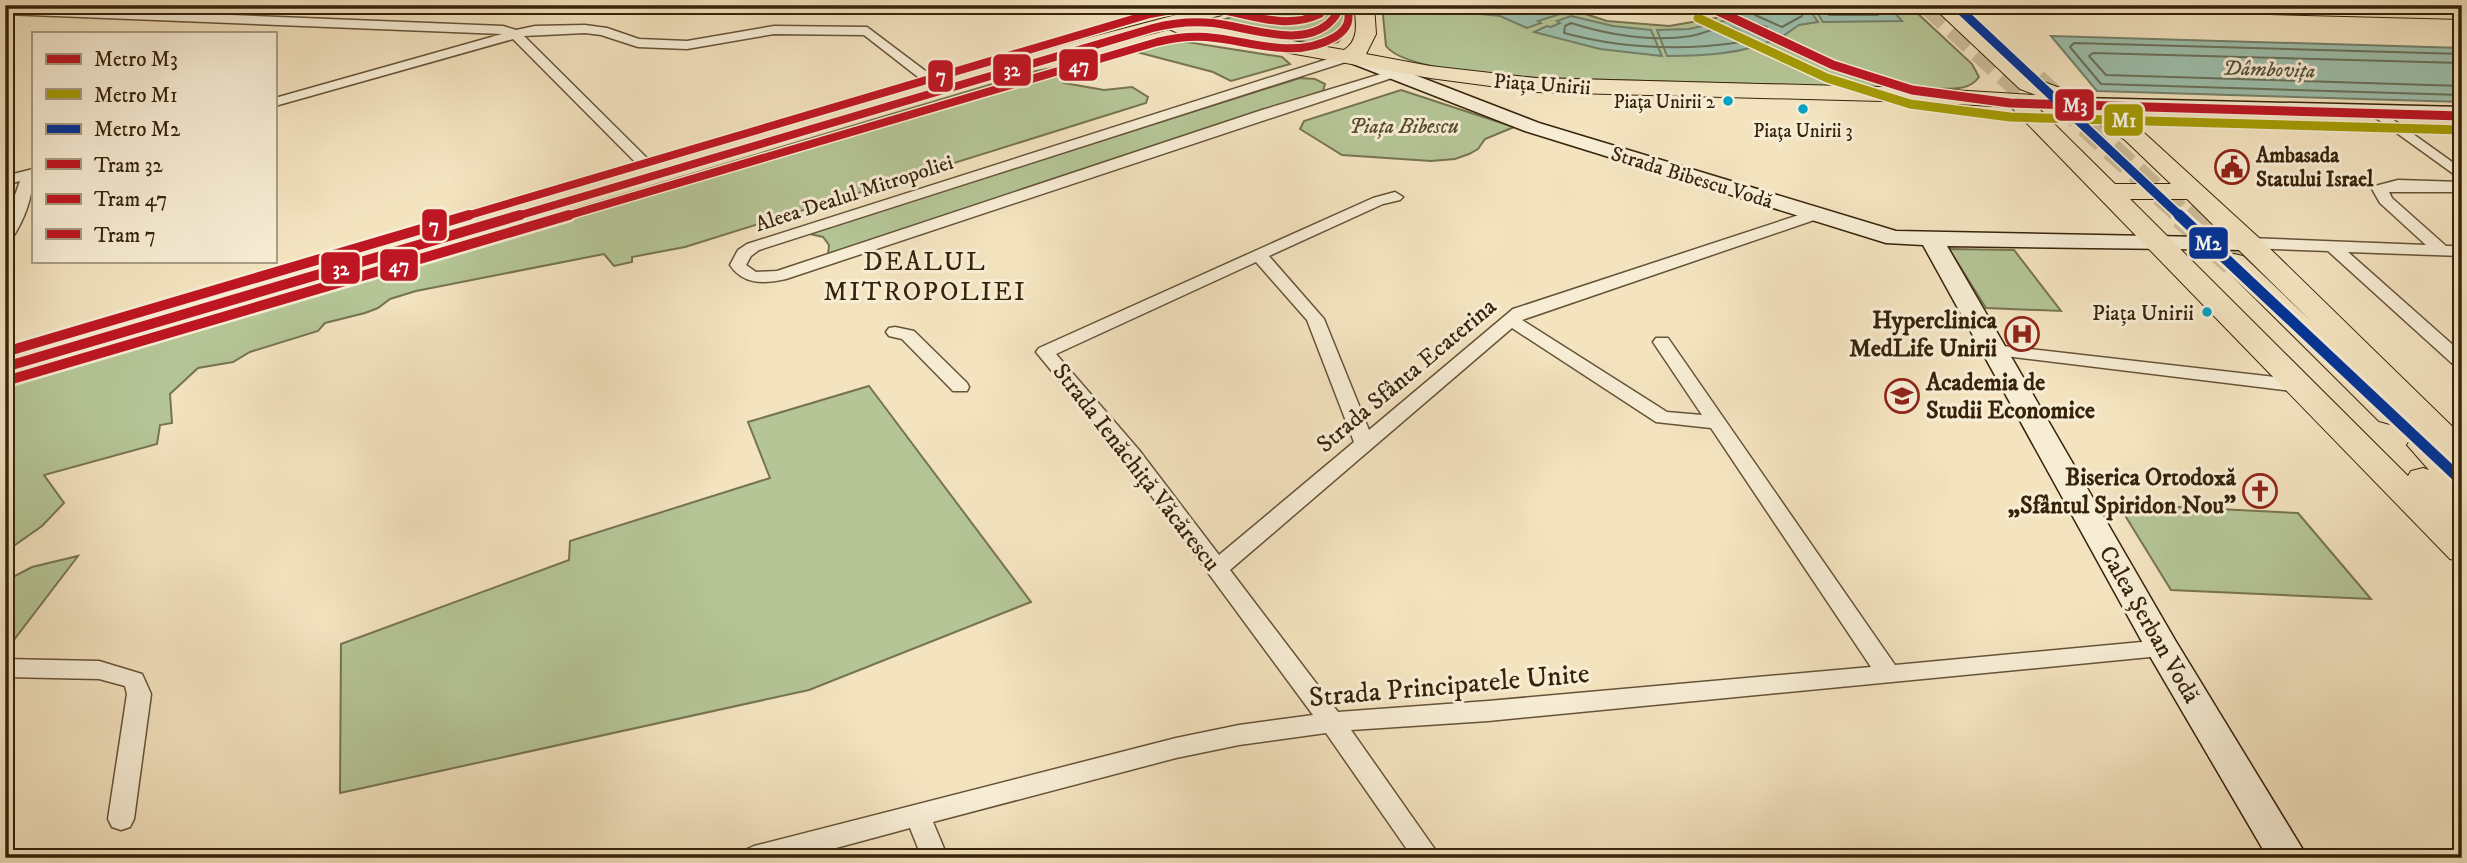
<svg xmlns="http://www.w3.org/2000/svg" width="2467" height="863" font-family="'IM FELL DW Pica',serif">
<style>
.green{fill:#b5c596;stroke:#767450;stroke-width:2}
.water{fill:#9dbfac;stroke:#74816b;stroke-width:2}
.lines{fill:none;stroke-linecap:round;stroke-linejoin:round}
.shore{stroke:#6a715b;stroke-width:2}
.primary-tunnel-far1{stroke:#cdbd9b;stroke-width:23;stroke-dasharray:23 11;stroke-linecap:butt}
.primary-tunnel{stroke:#cdbd9b;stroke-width:29;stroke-dasharray:29 15;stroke-linecap:butt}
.street-casing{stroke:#665337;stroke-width:3}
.secondary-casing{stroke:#37230a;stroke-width:3}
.primary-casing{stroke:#37230a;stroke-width:2}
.street{fill:#f7edd5;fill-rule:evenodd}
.secondary{fill:#f7edd5;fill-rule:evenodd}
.primary{fill:#f3e3bf;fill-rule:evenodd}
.tram-1-far1-casing{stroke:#f7edd5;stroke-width:11}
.tram-1-casing{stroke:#f7edd5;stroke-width:15}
.tram-2-far1-casing{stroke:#f7edd5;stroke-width:11}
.tram-2-casing{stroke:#f7edd5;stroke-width:15}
.tram-3-far1-casing{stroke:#f7edd5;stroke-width:11}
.tram-3-casing{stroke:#f7edd5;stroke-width:15}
.tram-1-far1{stroke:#be1622;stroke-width:8}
.tram-1{stroke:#be1622;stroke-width:10}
.tram-2-far1{stroke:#be1622;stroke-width:8}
.tram-2{stroke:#be1622;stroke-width:10}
.tram-3-far1{stroke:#be1622;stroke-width:8}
.tram-3{stroke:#be1622;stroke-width:10}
.metro-1-casing{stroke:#f7edd5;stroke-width:12}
.metro-2-casing{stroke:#f7edd5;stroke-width:12}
.metro-3-far1-casing{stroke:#f7edd5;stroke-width:12}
.metro-3-casing{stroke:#f7edd5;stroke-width:17}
.metro-1{stroke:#bc1725;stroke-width:9}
.metro-2{stroke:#a59c04;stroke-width:9}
.metro-3-far1{stroke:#039;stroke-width:9}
.metro-3{stroke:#039;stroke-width:11}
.bus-dot{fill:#03a2c4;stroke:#f7edd5;stroke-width:2.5}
.labels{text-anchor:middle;stroke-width:6;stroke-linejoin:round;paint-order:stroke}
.far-bus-label{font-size:19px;fill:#37230a;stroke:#f7edd5;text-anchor:end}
.far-water-label{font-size:21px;font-style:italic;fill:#56523b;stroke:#f7edd5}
.far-street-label{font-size:21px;fill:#37230a;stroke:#f7edd5}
.far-park-label{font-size:21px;font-style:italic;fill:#564c2d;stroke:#f7edd5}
.far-poi-label{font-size:21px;font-weight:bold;fill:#37230a;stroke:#f7edd5;text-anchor:start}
.bus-label{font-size:22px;fill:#37230a;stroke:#f7edd5;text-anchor:end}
.poi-label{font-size:24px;font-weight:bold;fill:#37230a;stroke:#f7edd5;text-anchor:end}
.street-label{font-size:24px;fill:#37230a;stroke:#f7edd5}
.neighbourhood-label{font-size:26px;letter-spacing:2px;fill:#37230a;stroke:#f7edd5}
.near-street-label{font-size:28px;fill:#37230a;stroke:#f7edd5}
.line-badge{stroke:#f7edd5;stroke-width:2.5}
.badge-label{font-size:19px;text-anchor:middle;font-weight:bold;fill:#fff}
</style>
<rect width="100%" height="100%" fill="#f3e3bf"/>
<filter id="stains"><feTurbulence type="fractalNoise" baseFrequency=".00286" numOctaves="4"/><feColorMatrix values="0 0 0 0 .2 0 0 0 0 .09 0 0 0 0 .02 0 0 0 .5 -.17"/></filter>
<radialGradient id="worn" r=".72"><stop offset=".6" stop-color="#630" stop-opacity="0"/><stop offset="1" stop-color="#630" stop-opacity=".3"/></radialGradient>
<path class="green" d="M1268 5H1345L1344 34 1338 42 1322 45 1216 25 1219 21Z
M1382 5H1558L1607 21 1669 26 1716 18 1739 5 1897 6 1916 12 1972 64 1979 77C1969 92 1948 88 1932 89L1540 78C1508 76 1405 71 1386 46Z
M1158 42H1187L1282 57 1290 64 1231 81 1213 72 1129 50Z
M1058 67 1068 77 1064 83 1104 90 1132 87 1148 97 1146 103 685 247 632 257V262L614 266 604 254 416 291 390 299 378 308 365 313 325 323 318 331 250 352 233 362 198 368 170 394 172 423 160 425 157 444 44 475 64 503 42 526 5 552V379L1036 71Z
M1300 78 1315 79 1325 84 1323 91 828 255 829 245 823 237 806 233Z
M1401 90 1514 127 1485 139 1478 149 1469 154 1455 159 1431 161 1342 155 1300 129 1304 121Z
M1949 249 2014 250 2061 311 1986 308Z
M869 386 1031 602 809 690 340 793 341 644 569 560 570 541 770 478 748 422Z
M2118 504 2298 513 2371 599 2171 590Z
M78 556 10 645H5V581L32 567Z"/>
<path class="water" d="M1480 5H1547L1563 13 1538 21 1541 23 1527 28 1500 16 1481 14Z
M1757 6H1801L1809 9 1818 22 1799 25 1783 36 1766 29 1767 27 1733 17Z
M1821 6 1883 8 1892 10 1902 21 1823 22 1815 9Z
M1571 16 1613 26 1651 30 1662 56 1600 49 1534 32 1547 26 1551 27 1560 23 1557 21Z
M1728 20 1778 38C1744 54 1704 56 1667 56L1657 30 1689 29Z
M2051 36 2462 48V102L2097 91Z"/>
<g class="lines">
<path class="shore" d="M1755 5V15L1782 27 1802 16V5
M1823 5 1829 15H1878L1880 5
M1571 23C1609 35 1651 42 1691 36 1704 34 1716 26 1729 27 1737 28 1742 33 1747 39L1742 42C1681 51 1623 49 1564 33L1565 26Z
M2462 54 2074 43 2070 47 2101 84 2462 95
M2462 63 2093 53 2089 56 2106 75 2462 86"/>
<path class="primary-tunnel-far1" d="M1929 5 2024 92
M2036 80 2185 217"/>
<path class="primary-tunnel" d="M2183 215 2234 262"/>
<g class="street-casing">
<path id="street" d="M5 6 503 26 516 30 535 26 585 25 607 28 639 39 687 41 774 26 867 27 948 88 941 92 936 91 864 35 774 34 687 49 638 47 601 35 585 33 524 36 658 169 660 172 653 176 648 175 513 39 275 106V98L502 34 5 14Z
M1350 52 1356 56 1355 59 759 250 751 256 746 265 756 272 777 271 1262 110 1404 67 1409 66 1416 70 786 279C764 284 743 285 730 265L738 250 747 244Z
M2374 106 2462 169V180L2369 113 2367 110Z
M33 169C34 195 25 219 11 240L5 242V224L20 181 5 185V176Z
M2398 180 2462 182V192H2389L2392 198 2446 246H2462V256L2348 252 2462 353V368L2456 367 2328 251 2249 248 2241 243 2249 238 2426 245 2380 203 2372 189 2375 186Z
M1395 192 1403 197 1400 200 1383 204 1269 256 1324 319 1369 430 1513 309 1808 212H1820L1822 215 1820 218 1522 320 1667 412 1702 415 1653 342 1656 338H1668L1895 665 2163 640 2171 643 2174 649 2171 655 1488 721 1351 730 1441 858H1413L1326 733 1239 745 1176 758 933 822 948 858H922L910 828 799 858H741L745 850 754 846 1176 738 1239 725 1313 715 1125 460 1036 352 1039 348 1373 198ZM1256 262 1307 320 1354 442 1219 555 1139 450 1056 354ZM1512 328 1656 422 1711 428 1871 667 1488 701 1338 712 1230 570Z
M895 327 914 331 967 383 969 387 967 391H953L902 339 889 336 886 332 889 328Z
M1994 345 2301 380 2310 386 2301 392 1988 354 1985 350 1988 346Z
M5 659 99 661 142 674 151 694 134 819 130 827 121 830 112 827 108 819 127 694 125 686 99 679 5 677Z"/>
</g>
<g class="secondary-casing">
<path id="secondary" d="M1350 50 1539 123 1896 231 2257 238 2261 243 2257 248 2249 250 1947 246 2175 640 2308 858H2268L2151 658 1923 245 1886 243 1525 131 1343 60 1341 56Z
M2081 98 2462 107V119L2074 108 2071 104 2074 100Z"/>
</g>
<g class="primary-casing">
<path id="primary" d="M1214 5H1248L1245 9 1191 23 1344 50C1360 40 1356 22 1354 5H1374L1376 34 1366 54 1430 66 1535 78 1919 88 2036 95 2020 89 1931 5H1953L2036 79 2089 99 2141 130 2258 237 2462 436V494L2456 492 2462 498V562L2450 559 2011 107 1919 102 1535 92 1430 78 1178 33 1169 29 1098 47 5 372V354L1084 39ZM2038 108 2076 110 2125 140 2171 184H2115ZM2130 199H2187L2312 322 2243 256 2234 254 2225 256 2221 262 2225 268 2379 421 2390 424 2401 421 2404 416 2423 435 2412 438 2407 445 2429 470 2423 468 2411 471 2408 476Z
M2143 5 2462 7V19L2153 11Z"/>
</g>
<use href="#street" class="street"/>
<use href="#secondary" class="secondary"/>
<use href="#primary" class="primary"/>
<g class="tram-1-far1-casing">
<path id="tram-1-far1" d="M514 217 1153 28C1172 23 1193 21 1213 23 1250 27 1310 53 1336 15L1332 5"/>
</g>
<g class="tram-1-casing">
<path id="tram-1" d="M5 367 520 215"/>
</g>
<g class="tram-2-far1-casing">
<path id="tram-2-far1" d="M563 217 1157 42C1173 38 1189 36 1206 37 1249 40 1294 61 1335 37 1348 29 1351 20 1347 5"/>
</g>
<g class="tram-2-casing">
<path id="tram-2" d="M9 380 569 215"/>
</g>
<g class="tram-3-far1-casing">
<path id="tram-3-far1" d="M463 217 1150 14C1172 9 1194 6 1217 9 1252 15 1286 30 1320 14L1319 10"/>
</g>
<g class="tram-3-casing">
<path id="tram-3" d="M5 352 469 215"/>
</g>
<use href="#tram-1-far1" class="tram-1-far1"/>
<use href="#tram-1" class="tram-1"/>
<use href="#tram-2-far1" class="tram-2-far1"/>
<use href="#tram-2" class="tram-2"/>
<use href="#tram-3-far1" class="tram-3-far1"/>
<use href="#tram-3" class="tram-3"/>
<g class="metro-1-casing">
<path id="metro-1" d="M1705 5 1833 65 1912 90 2010 103 2462 116"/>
</g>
<g class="metro-2-casing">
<path id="metro-2" d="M1698 18 1827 78 1910 104 2010 117 2462 130"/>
</g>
<g class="metro-3-far1-casing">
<path id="metro-3-far1" d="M1955 5 2181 217"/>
</g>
<g class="metro-3-casing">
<path id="metro-3" d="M2179 215 2462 481"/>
</g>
<use href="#metro-1" class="metro-1"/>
<use href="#metro-2" class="metro-2"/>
<use href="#metro-3-far1" class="metro-3-far1"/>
<use href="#metro-3" class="metro-3"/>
</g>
<defs>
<g id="civic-ring" transform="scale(1.75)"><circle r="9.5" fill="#f7edd5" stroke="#8f2418" stroke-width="1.5"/><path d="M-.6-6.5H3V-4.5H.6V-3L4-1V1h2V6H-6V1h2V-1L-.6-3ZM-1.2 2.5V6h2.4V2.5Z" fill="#8f2418"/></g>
<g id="hospital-ring" transform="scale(1.75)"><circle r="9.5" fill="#f7edd5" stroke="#8f2418" stroke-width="1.5"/><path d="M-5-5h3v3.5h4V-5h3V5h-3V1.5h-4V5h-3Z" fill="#8f2418"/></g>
<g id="university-ring" transform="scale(1.75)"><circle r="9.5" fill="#f7edd5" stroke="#8f2418" stroke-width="1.5"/><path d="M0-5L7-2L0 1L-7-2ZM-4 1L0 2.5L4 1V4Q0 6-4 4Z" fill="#8f2418"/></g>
<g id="church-ring" transform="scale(1.75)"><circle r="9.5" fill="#f7edd5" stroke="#8f2418" stroke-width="1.5"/><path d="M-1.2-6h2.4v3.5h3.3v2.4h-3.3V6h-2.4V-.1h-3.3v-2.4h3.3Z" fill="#8f2418"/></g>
</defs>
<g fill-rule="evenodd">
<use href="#civic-ring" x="2232" y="167"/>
<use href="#hospital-ring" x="2022" y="334"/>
<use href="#university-ring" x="1902" y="396"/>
<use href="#church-ring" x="2260" y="491"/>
</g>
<g class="bus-dot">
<circle cx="1728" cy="101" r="6"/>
<circle cx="1803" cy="109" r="6"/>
<circle cx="2207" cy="312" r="6"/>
</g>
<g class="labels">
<g class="far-bus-label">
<text x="1715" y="108">Piața Unirii 2</text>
<text x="1803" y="137" text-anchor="middle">Piața Unirii 3</text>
</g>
<g class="far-water-label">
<text transform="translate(2269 69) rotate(2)" y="7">Dâmbovița</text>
</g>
<g class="far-street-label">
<text transform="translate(1542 84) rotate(4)" y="7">Piața Unirii</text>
<text transform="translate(1692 177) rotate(17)" y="7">Strada Bibescu Vodă</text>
<text transform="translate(854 193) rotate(-18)" y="7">Aleea Dealul Mitropoliei</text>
</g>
<g class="far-park-label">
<text x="1404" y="133">Piața Bibescu</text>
</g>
<g class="far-poi-label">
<text x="2256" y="162">Ambasada<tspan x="2256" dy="24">Statului Israel</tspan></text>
</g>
<g class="bus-label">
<text x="2194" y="320">Piața Unirii</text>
</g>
<g class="poi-label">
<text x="1997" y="328">Hyperclinica<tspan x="1997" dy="28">MedLife Unirii</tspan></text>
<text x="1926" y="390" text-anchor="start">Academia de<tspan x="1926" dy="28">Studii Economice</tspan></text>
<text x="2236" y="485">Biserica Ortodoxă<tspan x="2236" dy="28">„Sfântul Spiridon Nou”</tspan></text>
</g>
<g class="street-label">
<text transform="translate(1406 375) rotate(-40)" y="8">Strada Sfânta Ecaterina</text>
<text transform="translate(1137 467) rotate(52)" y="8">Strada Ienăchiță Văcărescu</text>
<text transform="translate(2150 624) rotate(60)" y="8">Calea Șerban Vodă</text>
</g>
<g class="neighbourhood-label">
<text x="925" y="270">DEALUL<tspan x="925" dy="30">MITROPOLIEI</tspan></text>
</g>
<g class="near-street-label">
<text transform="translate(1449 684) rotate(-5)" y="10">Strada Principatele Unite</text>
</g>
</g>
<g class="line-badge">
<rect x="1058" y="48" width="41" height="34" rx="7" fill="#be1622"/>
<rect x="992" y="53" width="40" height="34" rx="7" fill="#be1622"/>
<rect x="927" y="59" width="27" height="34" rx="7" fill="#be1622"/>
<rect x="2054" y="88" width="41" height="34" rx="7" fill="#bc1725"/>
<rect x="2103" y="103" width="41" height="34" rx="7" fill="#a59c04"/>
<rect x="421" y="208" width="27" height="34" rx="7" fill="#be1622"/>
<rect x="2188" y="226" width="41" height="34" rx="7" fill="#039"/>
<rect x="379" y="248" width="40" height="34" rx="7" fill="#be1622"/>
<rect x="320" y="251" width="41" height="34" rx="7" fill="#be1622"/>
</g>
<g class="badge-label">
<text x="1079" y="72">47</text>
<text x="1012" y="76">32</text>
<text x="941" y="82">7</text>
<text x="2075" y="112">M3</text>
<text x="2124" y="127">M1</text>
<text x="434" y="232">7</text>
<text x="2208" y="250">M2</text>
<text x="399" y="272">47</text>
<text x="341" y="275">32</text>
</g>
<rect width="2467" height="863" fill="none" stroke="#f3e3bf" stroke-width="28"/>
<rect x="7" y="7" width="2453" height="849" fill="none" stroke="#37230a" stroke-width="3.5"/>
<rect x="14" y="14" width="2439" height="835" fill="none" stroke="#37230a" stroke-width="2"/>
<rect x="32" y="32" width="245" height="231" fill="#f7edd5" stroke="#aa9c84" stroke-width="2"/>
<rect x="46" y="54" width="35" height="10" fill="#bc1725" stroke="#aa9c84" stroke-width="2"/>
<text x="94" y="66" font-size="21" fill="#37230a">Metro M3</text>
<rect x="46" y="89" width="35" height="10" fill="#a59c04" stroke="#aa9c84" stroke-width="2"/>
<text x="94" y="102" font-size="21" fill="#37230a">Metro M1</text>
<rect x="46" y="124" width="35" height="10" fill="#003399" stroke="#aa9c84" stroke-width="2"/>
<text x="94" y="136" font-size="21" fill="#37230a">Metro M2</text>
<rect x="46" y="159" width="35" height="10" fill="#be1622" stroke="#aa9c84" stroke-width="2"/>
<text x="94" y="172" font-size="21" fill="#37230a">Tram 32</text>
<rect x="46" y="194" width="35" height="10" fill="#be1622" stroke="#aa9c84" stroke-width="2"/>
<text x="94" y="206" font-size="21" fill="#37230a">Tram 47</text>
<rect x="46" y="229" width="35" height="10" fill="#be1622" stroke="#aa9c84" stroke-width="2"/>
<text x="94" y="242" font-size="21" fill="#37230a">Tram 7</text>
<rect width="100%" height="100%" filter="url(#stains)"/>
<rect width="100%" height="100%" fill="url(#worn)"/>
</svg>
